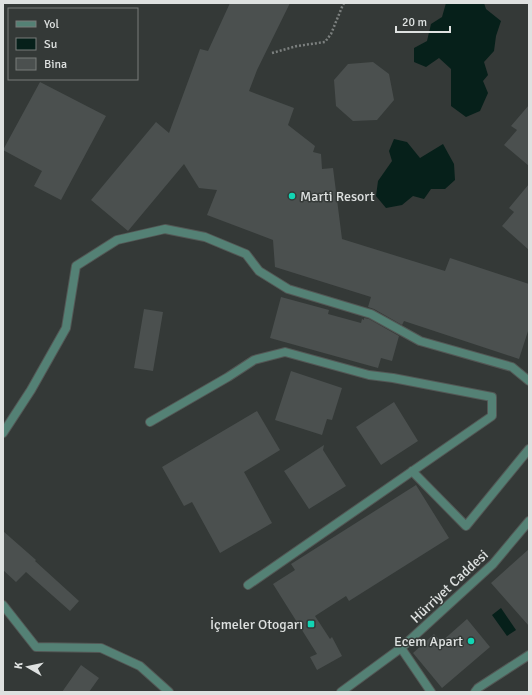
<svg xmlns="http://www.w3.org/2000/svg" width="532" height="695" font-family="Signika,sans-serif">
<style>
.water{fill:#06201a}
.building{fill:#4b504f}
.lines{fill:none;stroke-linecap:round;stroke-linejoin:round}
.service-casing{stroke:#535755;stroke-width:10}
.minor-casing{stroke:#535755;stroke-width:10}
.path{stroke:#7c807f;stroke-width:2.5;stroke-dasharray:2 2;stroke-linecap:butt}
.service{stroke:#548175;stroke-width:8}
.minor{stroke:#548175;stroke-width:8}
.poi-dot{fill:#12d5b4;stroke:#343937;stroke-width:1.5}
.labels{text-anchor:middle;stroke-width:3;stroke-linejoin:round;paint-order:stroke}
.poi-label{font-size:14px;fill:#dee1e0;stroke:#343937;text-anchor:end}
.street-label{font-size:14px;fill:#dee1e0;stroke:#343937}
</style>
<rect width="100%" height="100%" fill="#343937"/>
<path class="water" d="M446 3H484L486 9 501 21 496 36 494 51 484 62 488 75 483 81 488 93 480 111 466 117 451 106V69L439 58 426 67 414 62V48L427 41 431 24 442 17Z
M394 139 407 142 420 158 443 144 454 164 455 180 445 189H431L424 199 413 196 402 205 386 208 376 196 378 181 392 161 389 151Z
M501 608 516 630 507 636 492 615Z"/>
<path class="building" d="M230 3H290L257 70 249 91 294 108 288 125 315 146 313 152 321 154 322 169 333 168 342 239 445 271 450 258 529 284V328L519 359 404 321 402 325 374 309 368 307 371 297 275 267 273 240 207 215 217 190 199 188 184 164 128 231 91 200 156 122 169 133 200 49 208 51Z
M373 62 389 74 394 100 377 120 353 121 336 106 334 80 348 64Z
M40 82 106 116 61 200 34 186 42 171 3 150Z
M529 105V166L504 145 517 130 511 126Z
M529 184V250L502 226 514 212 509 208Z
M281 297 329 310 328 314 361 323 362 319 364 320V318L369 319 399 336 392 361 381 358 378 368 270 338Z
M144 309 163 312 153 371 134 368Z
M291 371 342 388 332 420 327 419 322 435 275 420Z
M394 402 418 441 381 465 356 427Z
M257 411 280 450 244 472 272 523 220 553 192 502 184 506 162 467Z
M324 445 323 450 346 486 309 509 284 471Z
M416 485 449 538 349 601 346 596 315 616 330 639 332 637 342 656 317 670 310 657 317 654 273 584 295 570 291 564Z
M3 531 36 560 35 561 79 601 70 611 26 572 16 582 3 570Z
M529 549V626L491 583Z
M467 619 490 647 442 688 413 653 434 634 441 642Z
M81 665 99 678 89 692H62Z"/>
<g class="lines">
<g class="service-casing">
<path id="service" d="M150 422 228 377 254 360 285 352 369 375 393 378 492 397V416L248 585
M3 433 31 390 66 328 76 266 117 240 165 229 205 237 246 254 259 271 288 289 371 314 420 341 512 367 529 381
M412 471 466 526 529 449
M3 605 36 647 101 648 140 666 169 692"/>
</g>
<g class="minor-casing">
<path id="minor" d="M401 648 431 692
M341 692 401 648 493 564 529 521
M475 692 478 688 529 655"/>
</g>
<path class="path" d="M272 53 297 46 325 42 331 34 342 7 344 3"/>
<use href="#service" class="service"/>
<use href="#minor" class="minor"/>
</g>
<g class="poi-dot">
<circle cx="292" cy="196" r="4"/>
<rect x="307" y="620" width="8" height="8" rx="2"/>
<circle cx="471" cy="641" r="4"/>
</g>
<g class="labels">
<g class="poi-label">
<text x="300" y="201" text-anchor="start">Marti Resort</text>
<text x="303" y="629">İçmeler Otogarı</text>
<text x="463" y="646">Ecem Apart</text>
</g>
<g class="street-label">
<text transform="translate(449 586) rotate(-43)" y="5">Hürriyet Caddesi</text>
</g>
</g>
<rect width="532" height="695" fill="none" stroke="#dee1e0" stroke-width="8"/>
<rect x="8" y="8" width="130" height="72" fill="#343937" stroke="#787c7b"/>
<rect x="16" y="21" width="20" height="6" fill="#548175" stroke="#787c7b"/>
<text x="44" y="28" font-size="12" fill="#dee1e0">Yol</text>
<rect x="16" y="38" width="20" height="12" fill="#06201a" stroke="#787c7b"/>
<text x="44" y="48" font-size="12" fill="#dee1e0">Su</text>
<rect x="16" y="58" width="20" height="12" fill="#4b504f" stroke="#787c7b"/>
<text x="44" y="68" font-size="12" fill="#dee1e0">Bina</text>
<g transform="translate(28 667) rotate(279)" stroke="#343937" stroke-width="3" paint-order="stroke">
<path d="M0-3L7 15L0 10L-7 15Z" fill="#dee1e0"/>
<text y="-6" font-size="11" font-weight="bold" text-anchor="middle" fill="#dee1e0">K</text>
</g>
<path d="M396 26v6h54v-6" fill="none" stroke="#dee1e0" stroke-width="2"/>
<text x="402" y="26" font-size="12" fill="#dee1e0" stroke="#343937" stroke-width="3" paint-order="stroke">20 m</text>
</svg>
